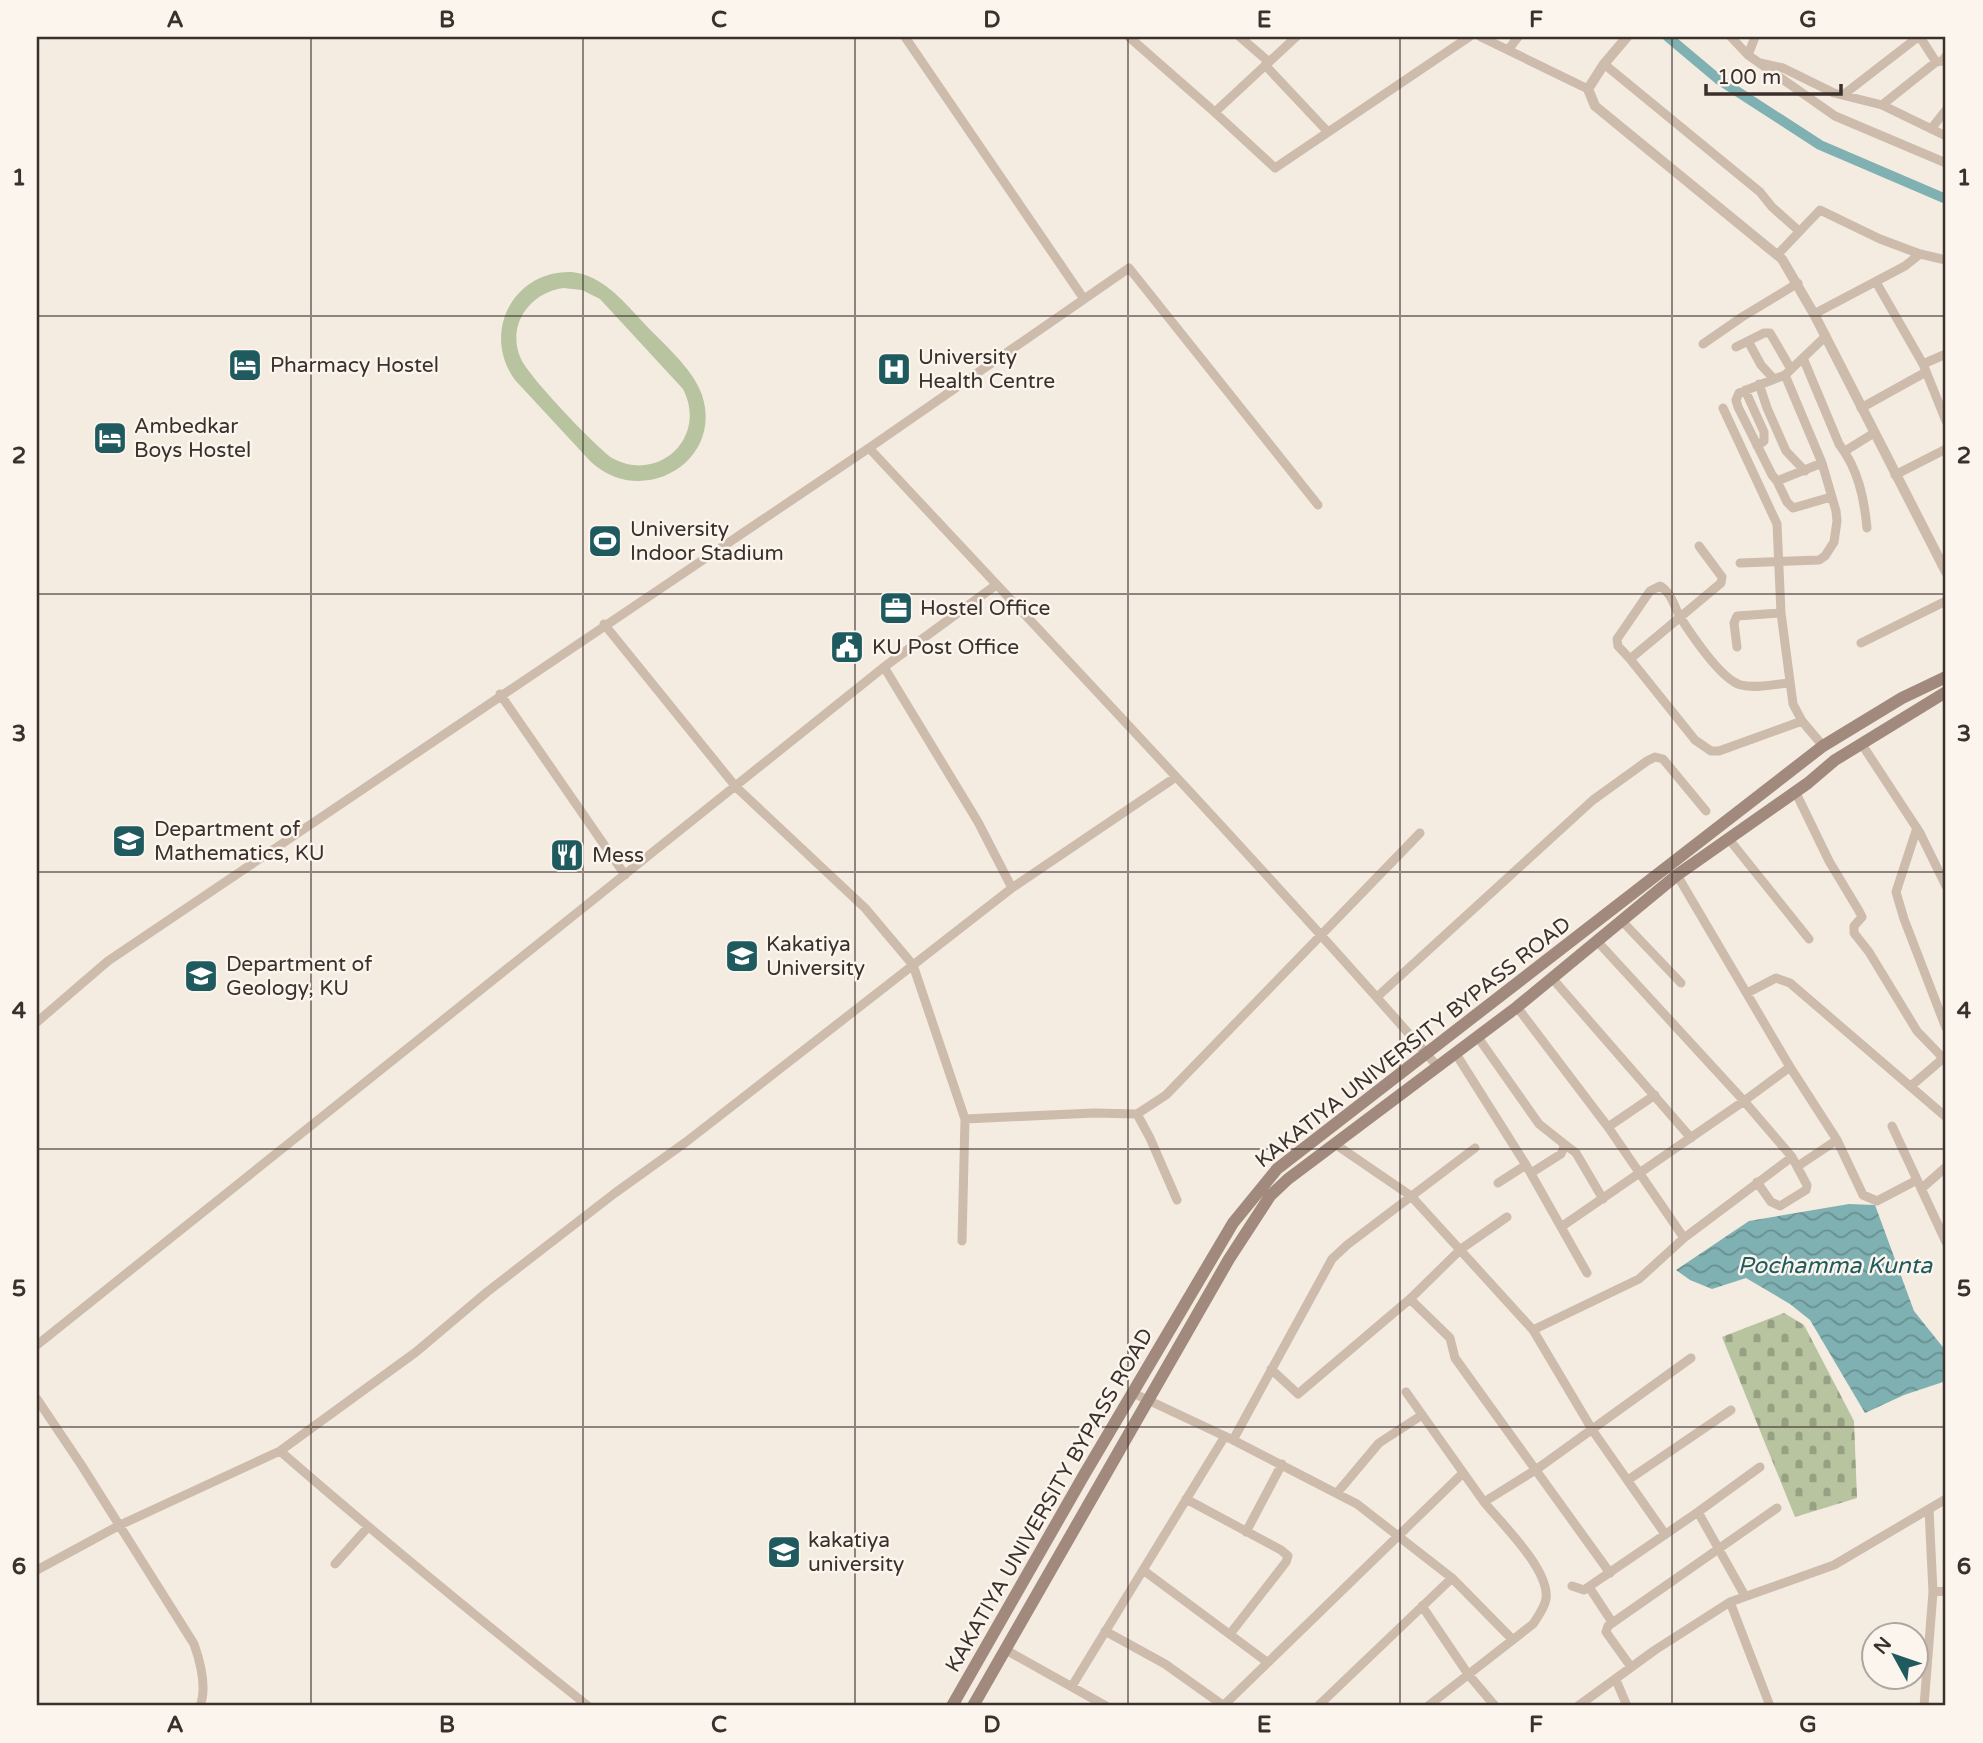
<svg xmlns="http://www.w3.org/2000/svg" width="1983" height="1743" font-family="'Varela Round',sans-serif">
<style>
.cemetery{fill:url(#cemetery-stones)}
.pitch{fill:#b8c4a0;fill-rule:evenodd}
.water{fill:url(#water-waves)}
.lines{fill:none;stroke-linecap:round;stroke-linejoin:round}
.canal{stroke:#7fb0b2;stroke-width:10}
.minor{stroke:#cdbbac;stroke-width:9}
.tertiary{stroke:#cdbbac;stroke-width:10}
.secondary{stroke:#a18a7d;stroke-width:12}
.grid{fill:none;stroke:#3b302b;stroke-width:2;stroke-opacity:0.55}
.labels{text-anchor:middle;stroke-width:5;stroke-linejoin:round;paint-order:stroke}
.poi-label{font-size:21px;fill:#3b302b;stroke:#fbf5ee;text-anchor:start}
.street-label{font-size:21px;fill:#3b302b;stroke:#fbf5ee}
.water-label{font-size:23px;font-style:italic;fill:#1f5a5e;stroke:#fbf5ee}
.neatline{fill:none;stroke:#3b302b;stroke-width:2.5}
.grid-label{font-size:23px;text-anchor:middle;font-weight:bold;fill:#3b302b}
</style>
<defs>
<pattern id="cemetery-stones" width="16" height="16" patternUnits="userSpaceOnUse" patternTransform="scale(1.75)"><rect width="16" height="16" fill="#b8c4a0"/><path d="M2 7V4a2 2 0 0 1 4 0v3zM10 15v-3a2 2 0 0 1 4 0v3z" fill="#97a083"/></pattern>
<pattern id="water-waves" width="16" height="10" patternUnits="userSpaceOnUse" patternTransform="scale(1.75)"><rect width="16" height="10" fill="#7fb0b2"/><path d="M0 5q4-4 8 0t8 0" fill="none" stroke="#699091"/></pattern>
</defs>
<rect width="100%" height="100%" fill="#f4ebe1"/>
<path class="cemetery" d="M1784 1313 1804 1325 1854 1421 1857 1498 1795 1517 1722 1337Z"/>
<path class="pitch" d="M572 272C603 276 621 299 641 320 660 341 693 368 702 395 724 462 642 509 591 462L515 380C481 333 513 270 572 272ZM563 288 582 290 600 299 683 389C708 437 659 484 612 458 595 446 529 377 521 359 506 326 529 293 563 288Z"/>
<path class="water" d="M1849 1204 1875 1205 1914 1311 1946 1351V1381L1904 1395 1865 1413 1810 1320 1790 1304 1746 1278 1712 1289 1690 1280 1676 1270 1749 1221Z"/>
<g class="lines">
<path class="canal" d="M1668 37 1718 79 1820 145 1946 199"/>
<path class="minor" d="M905 37 1084 299
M1129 37 1210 108 1275 168 1469 37
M1240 37 1269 62
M1481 37 1588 89
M1731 37 1748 55 1835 116 1946 163
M1920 37 1936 62 1942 61 1946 56
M1508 50 1518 37
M1748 55 1755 37
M1760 63 1783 68 1834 93 1882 105 1946 136
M1604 64 1760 192 1772 207 1799 231
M1265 65 1327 131
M1843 95 1918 37
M1882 105 1936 62
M1215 112 1296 37
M1931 129 1946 110
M1778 254 1820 210 1880 239 1920 254 1946 260
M1876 282 1923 364 1946 421
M1814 314 1905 266 1920 254
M1748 341 1761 365 1773 378
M1703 344 1742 317 1798 283
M1736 347 1764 333H1770L1791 369
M1803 358 1839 444C1858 469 1864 497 1867 528
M1923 364 1946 354
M1785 375 1739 393 1736 400 1738 407 1772 475 1777 481 1822 463
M1759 384 1767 408 1786 451 1805 471
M1745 390 1764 432V441L1757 446
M1723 408 1777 524 1781 613 1793 704 1802 721 1823 746
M1861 408 1926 372
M869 448C1060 653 1254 856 1438 1067
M1845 451 1874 433
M1895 475 1946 449
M1777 481 1787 502 1793 508 1831 497
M1699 546 1722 577 1721 583 1630 659 1695 740 1711 751H1719L1802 721
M1740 563 1819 560 1825 556 1834 542 1837 521 1836 511 1822 463 1785 375 1826 336
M604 624 736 787 865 908 913 965 965 1119 962 1241
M1861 643 1946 601
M1737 647 1734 623 1737 616 1781 613
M1630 659 1618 646 1617 639 1650 591 1660 586C1671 592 1674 606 1680 617 1691 634 1721 680 1741 685 1755 689 1774 684 1789 683
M884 667 978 822 1012 888
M500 694 625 875
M1861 743 1920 833 1946 886
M1795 791 1829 861 1859 911 1862 917 1854 926V933L1869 952 1917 1031 1943 1058
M1917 828 1896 892 1904 919 1946 1028
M1728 838 1809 939
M1677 875 1790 1067 1837 1140 1863 1195 1877 1201 1917 1180
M1621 920 1681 983
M1597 941 1744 1101 1792 1157 1807 1185 1806 1190 1780 1206 1771 1202 1757 1182
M1552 978 1691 1138
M1747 993 1776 978 1790 983 1946 1117
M1377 997 1593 800 1647 761 1655 757 1663 759 1706 811
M1517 1007 1608 1127 1684 1238
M37 1022 108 961 869 448 1129 268 1318 505
M1477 1036 1539 1124 1563 1143 1564 1147 1561 1154 1531 1173
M1456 1054 1526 1165 1587 1273
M1911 1086 1946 1056
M1137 1114 1150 1138 1177 1200
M965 1119 1094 1113 1137 1114 1166 1095 1420 833
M1892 1126 1946 1242
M1608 1127 1655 1095
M1563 1143 1576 1153 1603 1199
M1335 1144 1411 1196 1533 1330 1593 1431 1665 1534
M1798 1166 1837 1140
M1498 1183 1526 1165
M1921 1189 1946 1167
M1561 1227 1744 1101 1790 1067
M1410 1299 1450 1338 1455 1358 1610 1573
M1533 1330 1639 1279 1684 1238 1792 1157
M37 1345 884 667 996 585
M1271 1369 1298 1394 1410 1299 1461 1249 1507 1217
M1406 1392 1484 1502 1537 1469 1691 1358
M1133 1393 1233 1440 1357 1504 1452 1578 1512 1639
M37 1399 82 1466 194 1644C200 1661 207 1688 200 1706
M1233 1440 1332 1259 1347 1245 1475 1148
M280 1451C380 1538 484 1623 588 1706
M1628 1480 1731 1410
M1337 1493 1379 1443 1422 1415
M1186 1499 1281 1550 1288 1556 1286 1562 1230 1634
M1929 1509 1933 1592 1946 1591
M1698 1512 1745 1596
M1246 1532 1282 1464
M335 1564 368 1527
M37 1570 120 1525 280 1451 416 1352 487 1292 615 1193 686 1142 1012 888 1176 777
M1143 1570 1267 1662
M1572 1586 1584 1590 1698 1512 1760 1467
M1589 1587 1612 1622
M1730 1602 1770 1706
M1422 1606 1468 1674 1495 1706
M1105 1631 1165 1664 1224 1706
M1006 1650 1106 1706
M1631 1667 1606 1632 1608 1626 1777 1508
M1616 1680 1627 1706
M1072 1686 1225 1436
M1223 1706 1463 1473
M1318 1706 1452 1578
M1428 1706 1533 1624C1538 1616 1544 1609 1546 1599 1550 1570 1502 1524 1484 1502
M1578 1706 1655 1650 1730 1602 1834 1565 1946 1499
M1924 1706 1933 1592"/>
<path class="tertiary" d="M1627 37 1604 64 1588 89 1595 106 1782 259 1814 314 1946 572"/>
<path class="secondary" d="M952 1706 1084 1475 1233 1223 1277 1169 1823 746 1902 698 1946 677
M973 1706 1229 1259 1270 1196 1288 1179 1517 1007 1677 875 1808 783 1835 760 1946 692"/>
</g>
<path class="grid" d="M311 37V1706M583 37V1706M855 37V1706M1128 37V1706M1400 37V1706M1672 37V1706M37 316H1946M37 594H1946M37 872H1946M37 1149H1946M37 1427H1946"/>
<defs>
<g id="hotel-square" transform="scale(1.75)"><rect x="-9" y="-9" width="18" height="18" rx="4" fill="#1f5a5e" stroke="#fbf5ee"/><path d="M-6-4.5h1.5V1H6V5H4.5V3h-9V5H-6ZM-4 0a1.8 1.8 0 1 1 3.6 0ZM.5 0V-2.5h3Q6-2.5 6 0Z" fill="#fff"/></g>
<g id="hospital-square" transform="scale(1.75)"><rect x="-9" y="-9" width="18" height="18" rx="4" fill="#1f5a5e" stroke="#fbf5ee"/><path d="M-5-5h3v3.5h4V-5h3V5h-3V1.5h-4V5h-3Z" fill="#fff"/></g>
<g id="stadium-square" transform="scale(1.75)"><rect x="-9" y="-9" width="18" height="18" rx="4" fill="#1f5a5e" stroke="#fbf5ee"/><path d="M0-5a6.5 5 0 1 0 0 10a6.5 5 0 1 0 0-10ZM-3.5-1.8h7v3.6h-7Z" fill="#fff"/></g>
<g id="office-square" transform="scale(1.75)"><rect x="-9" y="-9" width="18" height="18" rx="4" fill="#1f5a5e" stroke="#fbf5ee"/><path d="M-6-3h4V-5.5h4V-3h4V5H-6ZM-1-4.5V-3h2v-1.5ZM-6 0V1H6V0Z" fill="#fff"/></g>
<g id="civic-square" transform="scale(1.75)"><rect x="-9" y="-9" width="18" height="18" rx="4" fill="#1f5a5e" stroke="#fbf5ee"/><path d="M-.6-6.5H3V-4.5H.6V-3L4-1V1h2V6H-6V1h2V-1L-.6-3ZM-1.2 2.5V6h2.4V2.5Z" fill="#fff"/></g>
<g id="university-square" transform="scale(1.75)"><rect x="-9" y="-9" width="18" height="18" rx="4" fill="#1f5a5e" stroke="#fbf5ee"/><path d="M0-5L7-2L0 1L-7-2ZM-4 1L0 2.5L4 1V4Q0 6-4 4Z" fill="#fff"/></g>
<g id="restaurant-square" transform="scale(1.75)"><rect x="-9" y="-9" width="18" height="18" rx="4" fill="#1f5a5e" stroke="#fbf5ee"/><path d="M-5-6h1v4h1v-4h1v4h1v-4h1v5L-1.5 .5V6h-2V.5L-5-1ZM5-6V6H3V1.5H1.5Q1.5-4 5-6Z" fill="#fff"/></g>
</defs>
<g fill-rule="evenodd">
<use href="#hotel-square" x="245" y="365"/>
<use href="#hospital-square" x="894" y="369"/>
<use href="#hotel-square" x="110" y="438"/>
<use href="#stadium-square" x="605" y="541"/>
<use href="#office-square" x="896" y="608"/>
<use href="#civic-square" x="847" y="647"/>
<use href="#university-square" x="129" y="841"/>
<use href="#restaurant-square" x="567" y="855"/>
<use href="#university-square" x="742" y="956"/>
<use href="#university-square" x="201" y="976"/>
<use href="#university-square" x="784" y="1552"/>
</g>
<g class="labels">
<g class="poi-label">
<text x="918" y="364">University<tspan x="918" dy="24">Health Centre</tspan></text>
<text x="270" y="372">Pharmacy Hostel</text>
<text x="134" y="433">Ambedkar<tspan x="134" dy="24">Boys Hostel</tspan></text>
<text x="630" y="536">University<tspan x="630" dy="24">Indoor Stadium</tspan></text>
<text x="920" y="615">Hostel Office</text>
<text x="872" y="654">KU Post Office</text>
<text x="154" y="836">Department of<tspan x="154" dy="24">Mathematics, KU</tspan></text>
<text x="592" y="862">Mess</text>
<text x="766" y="951">Kakatiya<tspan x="766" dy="24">University</tspan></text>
<text x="226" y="971">Department of<tspan x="226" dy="24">Geology, KU</tspan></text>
<text x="808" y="1547">kakatiya<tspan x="808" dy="24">university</tspan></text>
</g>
<g class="street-label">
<text transform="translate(1413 1042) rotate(-38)" y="7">KAKATIYA UNIVERSITY BYPASS ROAD</text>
<text transform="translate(1049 1500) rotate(-60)" y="7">KAKATIYA UNIVERSITY BYPASS ROAD</text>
</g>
<g class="water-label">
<text x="1835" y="1273">Pochamma Kunta</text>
</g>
</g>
<rect width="1983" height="1743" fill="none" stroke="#fbf5ee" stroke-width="77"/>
<g transform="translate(1895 1656) rotate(310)"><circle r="33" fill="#fbf5ee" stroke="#aea6a0" stroke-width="2"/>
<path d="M0-5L12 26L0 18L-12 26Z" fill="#1f5a5e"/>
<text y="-10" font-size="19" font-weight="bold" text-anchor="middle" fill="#3b302b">N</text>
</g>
<path d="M1706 84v10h135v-10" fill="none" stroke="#3b302b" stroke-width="3.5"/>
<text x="1717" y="84" font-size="21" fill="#3b302b" stroke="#fbf5ee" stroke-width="5" paint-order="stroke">100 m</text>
<rect x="38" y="38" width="1906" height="1666" class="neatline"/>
<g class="grid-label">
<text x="175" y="27">A</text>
<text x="447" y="27">B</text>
<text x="719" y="27">C</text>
<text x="992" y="27">D</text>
<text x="1264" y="27">E</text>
<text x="1536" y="27">F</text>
<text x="1808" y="27">G</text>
<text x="19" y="185">1</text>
<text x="1964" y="185">1</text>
<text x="19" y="463">2</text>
<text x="1964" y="463">2</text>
<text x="19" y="741">3</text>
<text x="1964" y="741">3</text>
<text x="19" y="1018">4</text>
<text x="1964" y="1018">4</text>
<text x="19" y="1296">5</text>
<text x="1964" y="1296">5</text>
<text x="19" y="1574">6</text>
<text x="1964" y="1574">6</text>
<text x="175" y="1732">A</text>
<text x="447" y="1732">B</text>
<text x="719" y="1732">C</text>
<text x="992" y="1732">D</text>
<text x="1264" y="1732">E</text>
<text x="1536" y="1732">F</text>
<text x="1808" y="1732">G</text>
</g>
</svg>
